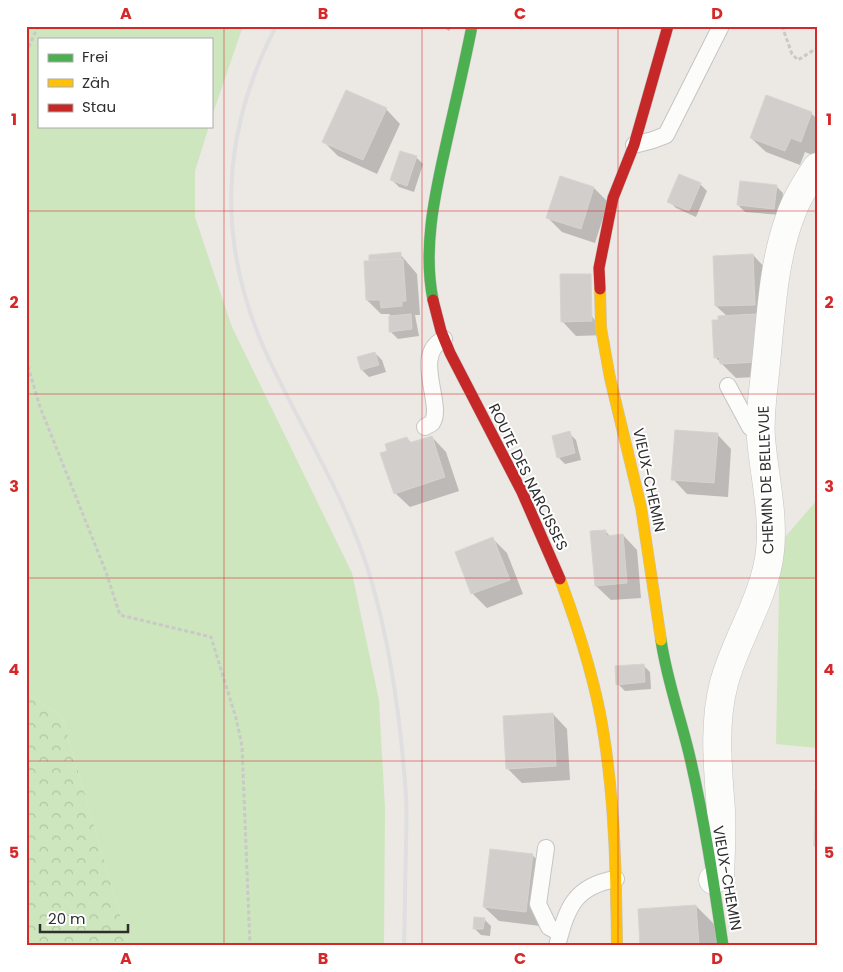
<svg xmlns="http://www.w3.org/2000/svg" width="843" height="972" font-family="Poppins,sans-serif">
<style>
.grass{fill:#cee6be}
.forest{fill:url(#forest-crowns)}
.shadow{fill:#0003}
.building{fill:#d1cecb;stroke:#d7d4d0}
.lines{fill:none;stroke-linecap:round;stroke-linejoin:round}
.lane-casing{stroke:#c5c4c5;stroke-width:18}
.street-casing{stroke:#c5c4c5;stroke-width:29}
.fast-casing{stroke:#c5c4c5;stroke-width:12}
.slow-casing{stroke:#c5c4c5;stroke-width:12}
.jam-casing{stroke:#c5c4c5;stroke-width:12}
.path{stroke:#c9c9c8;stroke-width:3;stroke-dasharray:4 2.5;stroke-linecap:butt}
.lane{stroke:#fcfcfb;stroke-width:16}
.street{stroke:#fcfcfb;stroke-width:28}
.fast{stroke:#4caf50;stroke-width:11}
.slow{stroke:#ffc107;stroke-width:11}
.jam{stroke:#c62828;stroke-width:11}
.rail{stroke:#dfdfe1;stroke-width:4}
.grid{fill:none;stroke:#d62828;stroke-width:1;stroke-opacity:0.55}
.labels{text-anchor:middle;stroke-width:4;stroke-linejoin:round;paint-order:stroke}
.street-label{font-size:15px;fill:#2e2e2e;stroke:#fff}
.neatline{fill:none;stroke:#d62828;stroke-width:2}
.grid-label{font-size:16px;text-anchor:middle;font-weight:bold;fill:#d62828}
</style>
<defs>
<pattern id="forest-crowns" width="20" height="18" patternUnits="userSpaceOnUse" patternTransform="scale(1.25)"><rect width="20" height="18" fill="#cee6be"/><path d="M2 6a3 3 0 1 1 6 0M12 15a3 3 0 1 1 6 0" fill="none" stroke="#b1c6a4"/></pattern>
</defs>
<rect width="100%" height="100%" fill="#ece8e4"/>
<path class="grass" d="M26 26H243L211 119V39H39V126H209L195 171V217L232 327 352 573 379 700 385 808 384 946H129L62 716 26 693Z
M817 500V748L776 744 780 543Z"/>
<path class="forest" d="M26 693 62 716 129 946H26Z"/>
<path class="shadow" d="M441 26H452L449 31Z
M386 109 400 124 377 174 338 156 324 142Z
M811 113 817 119V151L815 156 805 152 800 165 766 152 751 138Z
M416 157 423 164 414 192 399 187 392 180Z
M700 184 707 191 696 217 676 208 669 201Z
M776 186 783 193 781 215 745 212 738 205Z
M594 188 608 202 595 243 562 232 548 218Z
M400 254 417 274 420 315H415L419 336 398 339 391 332 390 317H392L389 314H381L367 300 372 261 371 260Z
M753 255 767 270 774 376 736 378 715 357 728 317 716 306Z
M561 275 606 335 576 336 562 321Z
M375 353 382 360 386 372 369 377 362 370 359 358Z
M569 433 576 440 581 460 565 464 558 457Z
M717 434 731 449 728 497 687 494 673 479Z
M432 437 446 452 459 491 410 507 395 493 407 438 412 444Z
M605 531 611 537 623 535 637 550 641 598 611 600 596 586Z
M493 539 507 553 523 594 487 608 473 594 457 553Z
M643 665 650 672 651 689 625 691 618 684Z
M553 714 567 729 570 780 522 783 507 768Z
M532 855 547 869 540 926 499 921 484 907Z
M696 906 717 927 718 946H642Z
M484 919 491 926 490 936 481 935 474 928Z"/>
<path class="building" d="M346 90 387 108 363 160 322 142Z
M766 95 812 112 801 142 791 138 785 151 750 138Z
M400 151 417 156 407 186 390 180Z
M679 174 701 183 689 211 667 202Z
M560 176 594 187 581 229 546 218Z
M740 181 777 185 774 209 737 205Z
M401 252V259L369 260V255Z
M753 254 755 305 715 306 713 256Z
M403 259 406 301H402V306L381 308 380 300H366L364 261Z
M560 274H591L592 321 561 322Z
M411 314 412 329 389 332V316Z
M757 314 760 362 720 364 719 357 714 358 712 320H718V316Z
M375 352 379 365 361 370 357 357Z
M675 430 718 433 714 483 671 480Z
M570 431 575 453 557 458 552 436Z
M432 436 445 477 394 494 380 453 387 451 385 444 407 437 409 443Z
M606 530V536L623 534 627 583 595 586 590 531Z
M493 537 510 580 471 594 455 552Z
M644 664 645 682 616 685 615 666Z
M553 713 556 766 506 769 503 716Z
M815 790H817V846H814Z
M490 849 533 854 526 912 483 907Z
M696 905 699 946H640L638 909Z
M474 917 485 918 483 929H473Z"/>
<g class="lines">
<g class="lane-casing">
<path id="lane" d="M634 145 653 140 666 135 721 26
M728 386 750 427 755 431 761 433
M425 427C427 425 430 425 432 423 434 420 435 415 435 411 435 388 417 352 444 339
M546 848 538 904 549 927 560 933
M557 946C567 908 574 886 616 879"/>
</g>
<g class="street-casing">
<path id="street" d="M713 880 720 875C721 854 722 832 721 811 718 769 713 724 724 683 736 638 765 598 770 551 774 513 764 475 761 438 759 413 764 387 766 363 771 315 773 263 790 217 796 199 806 183 817 167"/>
</g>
<g class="fast-casing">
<path id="fast" d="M433 300C423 250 434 198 445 149 454 108 464 67 472 26
M661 640C667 682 682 721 691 762 705 823 714 885 723 946"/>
</g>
<g class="slow-casing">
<path id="slow" d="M600 289 601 328 610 378 641 507 661 640
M560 579C579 630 596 682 604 736 615 806 616 876 617 946"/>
</g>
<g class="jam-casing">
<path id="jam" d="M600 289 599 268 613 198 634 145 668 26
M433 300 441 331 450 353 522 492 560 579"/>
</g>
<path class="path" d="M782 26 792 54 798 60 817 48
M26 53 38 26
M26 360 40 407 106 572 120 615 211 637 236 718 242 746 250 946"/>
<use href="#lane" class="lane"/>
<use href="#street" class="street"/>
<use href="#fast" class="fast"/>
<use href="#slow" class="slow"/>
<use href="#jam" class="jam"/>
<path class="rail" d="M276 26C220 134 216 244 267 355 302 431 349 501 372 583 392 652 401 724 406 796 407 814 406 832 406 849 405 881 405 914 404 946"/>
</g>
<path class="grid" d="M224 26V946M422 26V946M618 26V946M26 211H817M26 394H817M26 578H817M26 761H817"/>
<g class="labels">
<g class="street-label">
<text transform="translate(528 477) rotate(64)" y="5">ROUTE DES NARCISSES</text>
<text transform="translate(649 480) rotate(78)" y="5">VIEUX-CHEMIN</text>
<text transform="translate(766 480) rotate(-92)" y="5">CHEMIN DE BELLEVUE</text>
<text transform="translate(727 878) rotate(80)" y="5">VIEUX-CHEMIN</text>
</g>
</g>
<rect width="843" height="972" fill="none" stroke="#ffffff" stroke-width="55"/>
<rect x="38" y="38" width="175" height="90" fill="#ffffff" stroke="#ababab"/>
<rect x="48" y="54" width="25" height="8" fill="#4caf50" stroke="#ababab"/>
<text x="82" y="62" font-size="15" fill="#2e2e2e">Frei</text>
<rect x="48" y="79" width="25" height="8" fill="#ffc107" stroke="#ababab"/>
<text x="82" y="88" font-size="15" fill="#2e2e2e">Zäh</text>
<rect x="48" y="104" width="25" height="8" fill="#c62828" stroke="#ababab"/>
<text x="82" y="112" font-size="15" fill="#2e2e2e">Stau</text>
<path d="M40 924v8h88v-8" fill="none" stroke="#2e2e2e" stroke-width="2.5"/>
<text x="48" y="924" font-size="15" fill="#2e2e2e" stroke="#ffffff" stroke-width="4" paint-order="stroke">20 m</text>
<rect x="28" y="28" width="788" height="916" class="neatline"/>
<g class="grid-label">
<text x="126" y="19">A</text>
<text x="323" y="19">B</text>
<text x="520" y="19">C</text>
<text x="717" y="19">D</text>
<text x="14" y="125">1</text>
<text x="829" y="125">1</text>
<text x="14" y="308">2</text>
<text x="829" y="308">2</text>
<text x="14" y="492">3</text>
<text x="829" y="492">3</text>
<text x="14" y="675">4</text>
<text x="829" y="675">4</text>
<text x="14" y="858">5</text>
<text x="829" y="858">5</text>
<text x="126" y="964">A</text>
<text x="323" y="964">B</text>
<text x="520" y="964">C</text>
<text x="717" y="964">D</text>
</g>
</svg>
